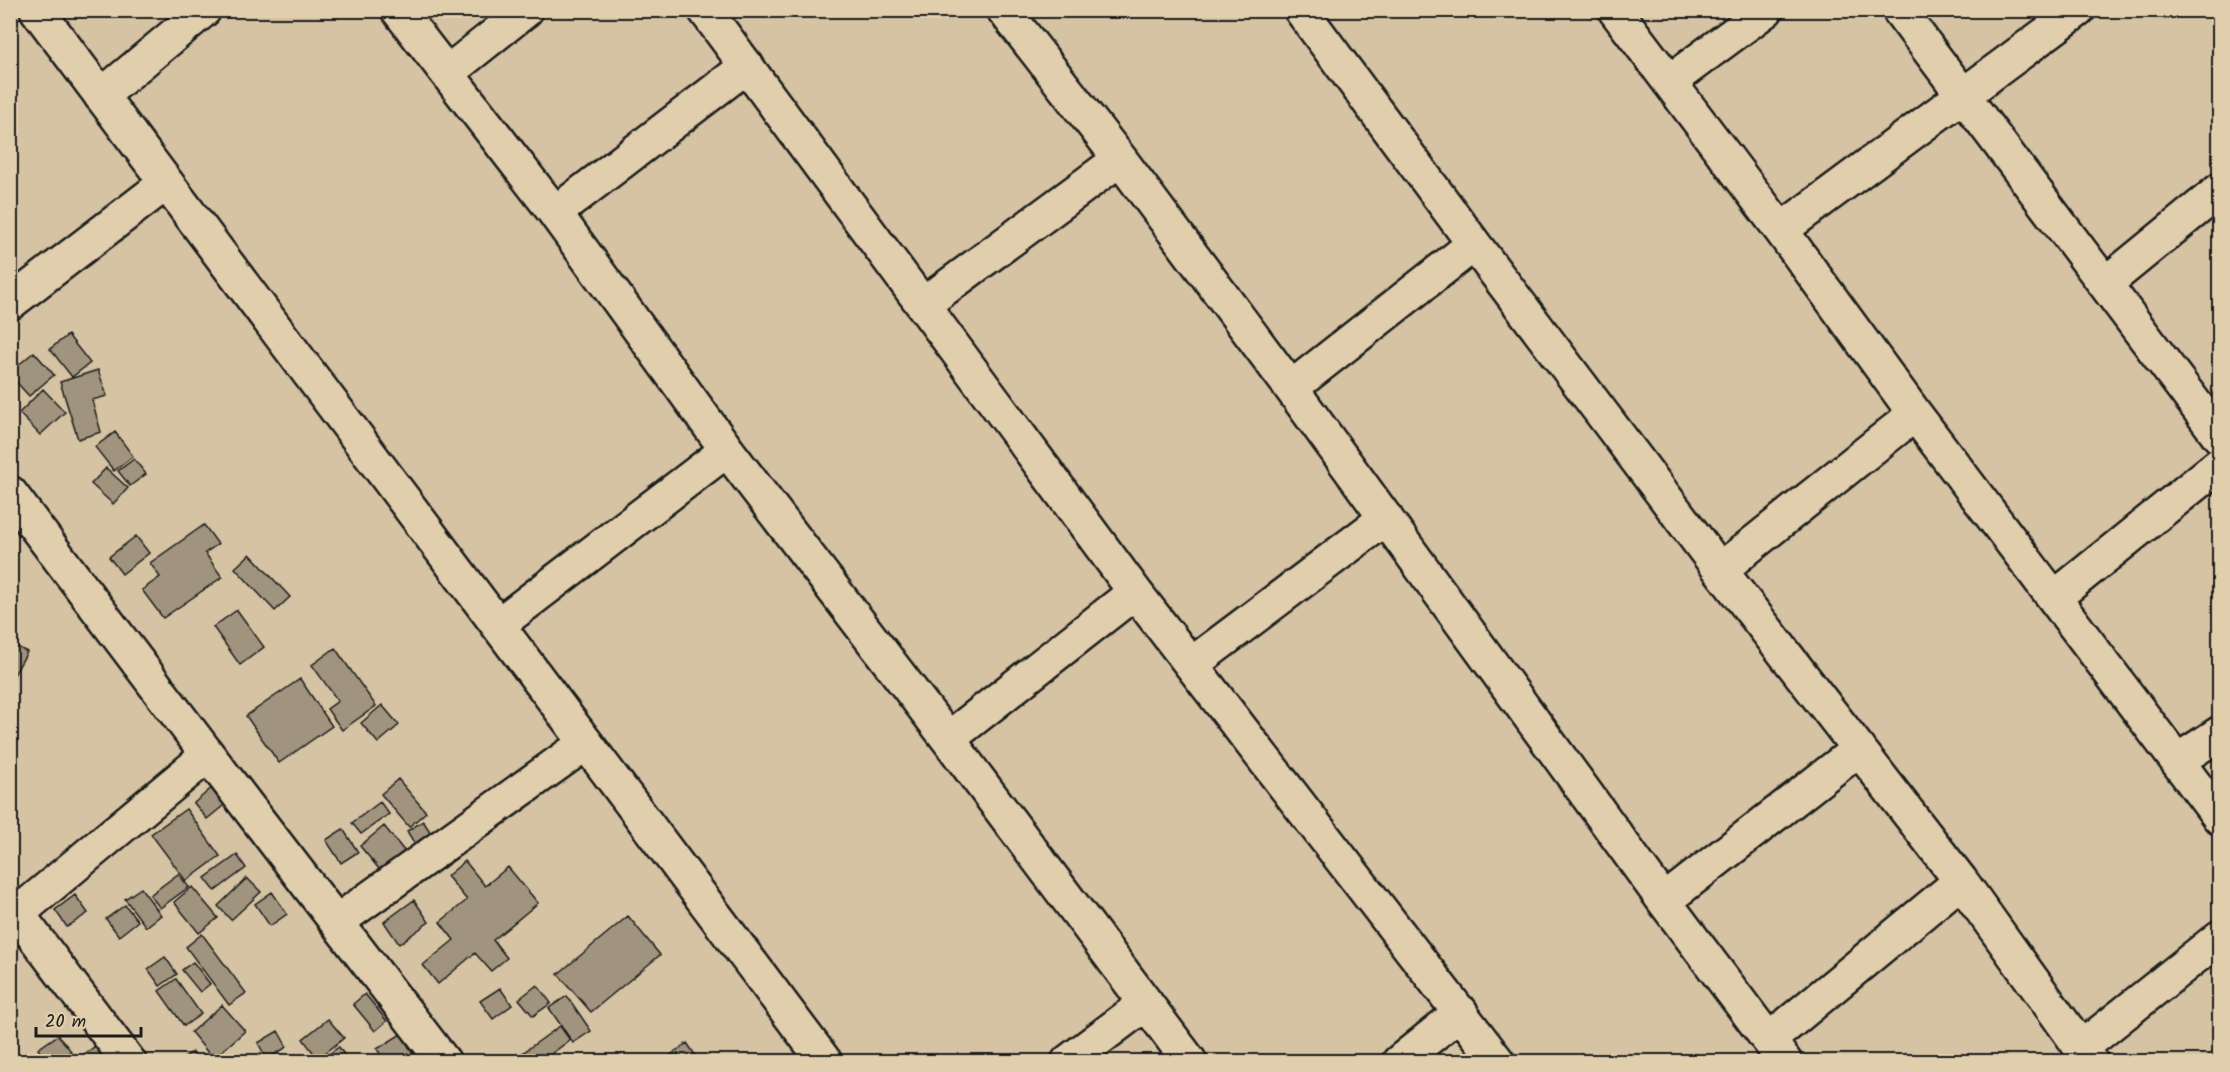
<svg xmlns="http://www.w3.org/2000/svg" width="2230" height="1072" font-family="Kalam,sans-serif">
<style>
.building{fill:#a1947e;stroke:#1c1c1c;stroke-width:1.5}
.lines{fill:none;stroke-linecap:round;stroke-linejoin:round}
.street-casing{stroke:#1c1c1c;stroke-width:38}
.secondary-casing{stroke:#1c1c1c;stroke-width:38}
.street{stroke:#e1ceac;stroke-width:33}
.secondary{stroke:#e1ceac;stroke-width:33}
</style>
<rect width="100%" height="100%" fill="#d5c3a3"/>
<filter id="ink" filterUnits="userSpaceOnUse"><feTurbulence type="fractalNoise" baseFrequency=".0167" numOctaves="2"/><feDisplacementMap in="SourceGraphic" scale="12" xChannelSelector="R" yChannelSelector="G"/><feConvolveMatrix kernelMatrix="1 2 1 2 8 2 1 2 1" color-interpolation-filters="sRGB"/></filter>
<g filter="url(#ink)">
<path class="building" d="M68 335 90 363 72 377 50 349Z
M34 352 54 375 29 396 10 375V372Z
M98 370 107 396 92 400 101 432 78 439 60 382Z
M43 389 65 412 40 435 19 413Z
M115 432 133 456 114 471 95 447Z
M134 459 146 474 130 486 118 471Z
M106 468 128 488 113 504 91 484Z
M204 525 218 544 205 553 222 577 163 618 142 590 160 577 150 563Z
M136 536 149 553 122 574 109 557Z
M250 554 290 597 275 611 235 568Z
M237 610 264 647 240 665 213 627Z
M10 643 27 652 10 682Z
M335 648 376 706 342 730 327 709 338 701 312 665Z
M300 679 332 726 279 763 246 716Z
M382 705 399 725 378 743 361 723Z
M398 779 426 812 409 827 381 794Z
M214 786 228 802 207 819 194 803Z
M380 802 389 814 361 834 352 823Z
M186 809 220 856 186 881 151 834Z
M423 821 437 842 420 853 407 831Z
M384 826 409 857 385 876 360 846Z
M343 829 358 852 341 863 326 840Z
M237 855 246 868 215 891 205 878Z
M465 861 485 886 508 867 538 903 493 940 507 958 491 971 475 953 438 984 423 965 454 940 440 922 467 900 447 876Z
M178 874 189 887 160 908 150 895Z
M247 878 261 892 231 920 218 906Z
M192 887 218 918 199 933 174 902Z
M141 888 161 915 146 927 125 899Z
M272 892 287 914 270 926 255 904Z
M75 895 88 913 67 927 55 910Z
M414 900 429 922 399 944 384 922Z
M125 905 138 921 119 936 106 919Z
M628 916 660 955 591 1012 558 974Z
M202 934 246 993 229 1005 186 947Z
M165 957 177 974 160 986 148 969Z
M193 962 210 984 200 992 182 970Z
M176 979 201 1014 184 1026 159 991Z
M537 985 551 1003 533 1016 519 999Z
M500 988 512 1005 493 1019 480 1001Z
M365 994 387 1021 375 1031 353 1004Z
M567 996 591 1031 573 1043 549 1008Z
M222 1005 245 1031 213 1059 191 1032Z
M328 1019 344 1038 318 1059 303 1039Z
M560 1026 570 1040 540 1062H510Z
M278 1031 287 1047 267 1059 258 1043Z
M401 1034 418 1062H385L377 1049Z
M58 1035 71 1051 56 1062H46L38 1049Z
M687 1043 700 1062H661Z
M97 1045 109 1062H77L76 1060Z
M339 1047 349 1062H321L320 1060Z
M192 1052 198 1062H179Z"/>
<g class="lines">
<g class="street-casing">
<path id="street" d="M398 10 555 213 727 450 948 739 1190 1062
M705 10 1135 592 1498 1062
M1004 10 1120 159 1291 388 1664 901 1785 1062
M1301 10 1474 244 1720 570 1961 881 2091 1062
M1615 10 1781 230 1915 414 2220 818
M1899 10 2220 437
M447 73 526 10
M1669 82 1766 10
M101 96 204 10
M555 213 747 66
M1781 230 2078 10
M2105 284 2220 190
M10 303 166 183
M924 304 1120 159
M1291 388 1474 244
M10 493 208 755 444 1062
M1720 570 1915 414
M2054 598 2220 464
M498 625 727 450
M1192 664 1386 518
M948 739 1135 592
M2177 761 2220 733
M1664 901 1859 749
M10 904 129 1062
M18 913 208 755
M338 921 586 743
M1770 1039 1961 881
M2081 1048 2220 937
M1068 1062 1146 1003
M1399 1062 1461 1012"/>
</g>
<g class="secondary-casing">
<path id="secondary" d="M37 10 825 1062"/>
</g>
<use href="#street" class="street"/>
<use href="#secondary" class="secondary"/>
</g>
</g>
<rect width="2230" height="1072" fill="none" stroke="#e1ceac" stroke-width="36"/>
<rect x="18" y="18" width="2194" height="1036" fill="none" stroke="#1c1c1c" stroke-width="2" filter="url(#ink)"/>
<path d="M36 1027v9h105v-9" fill="none" stroke="#1c1c1c" stroke-width="3"/>
<text x="45" y="1027" font-size="18" fill="#1c1c1c" stroke="#e1ceac" stroke-width="4.5" paint-order="stroke">20 m</text>
</svg>
